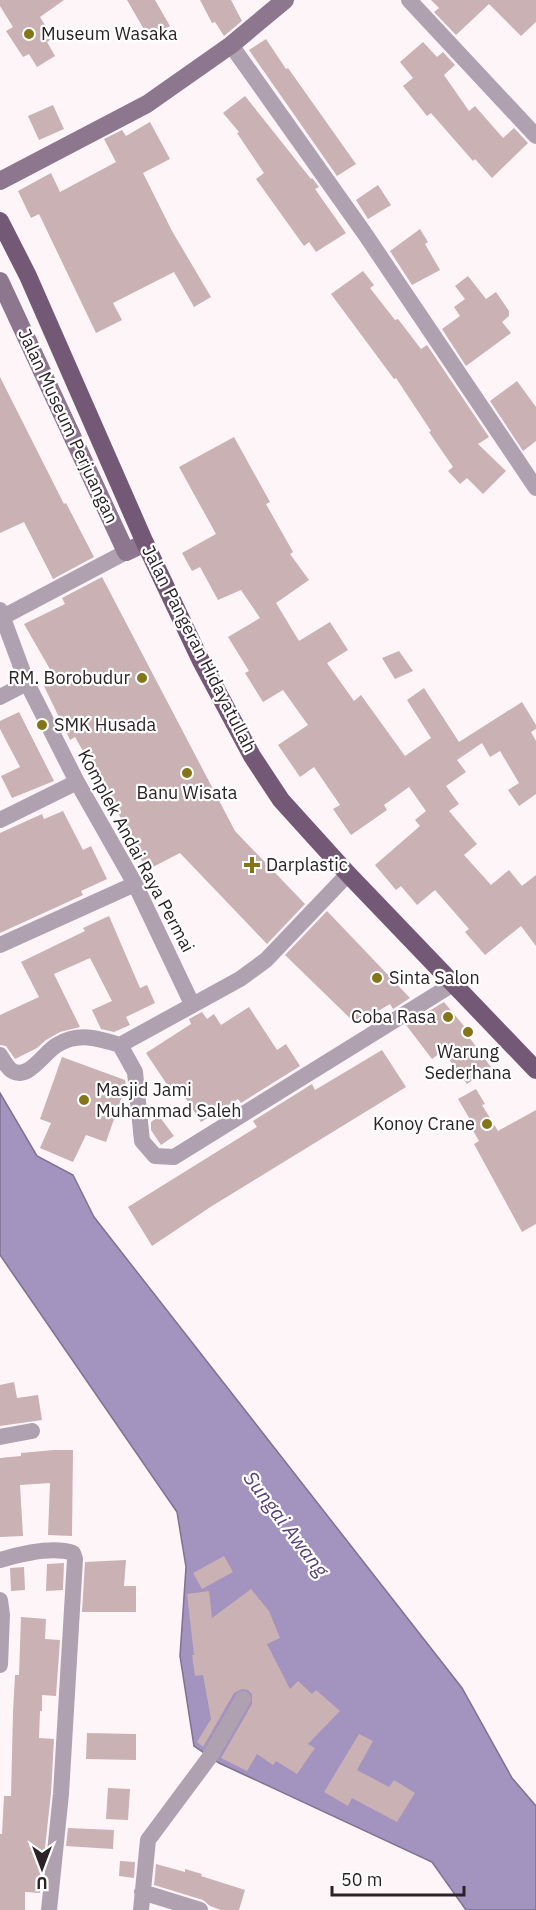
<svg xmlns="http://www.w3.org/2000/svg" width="536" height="1910" font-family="'IBM Plex Sans',sans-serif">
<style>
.water{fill:#a393bf;stroke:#7f7191;stroke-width:1.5}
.building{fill:#c9b1b4}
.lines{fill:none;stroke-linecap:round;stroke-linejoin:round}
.street{stroke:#b0a1b1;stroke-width:16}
.secondary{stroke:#8d778f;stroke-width:18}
.primary{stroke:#745976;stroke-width:18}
.poi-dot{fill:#837518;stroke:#fff;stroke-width:2}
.labels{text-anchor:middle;stroke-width:4.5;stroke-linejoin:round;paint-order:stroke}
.poi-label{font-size:18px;fill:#2a2226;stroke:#fff;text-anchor:start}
.street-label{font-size:18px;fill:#2a2226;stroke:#fff}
.water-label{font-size:20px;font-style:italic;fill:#573f79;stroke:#fff}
</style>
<rect width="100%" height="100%" fill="#fef5f9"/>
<path class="water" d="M0 1093 37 1156 73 1175 94 1217 462 1688 512 1778 536 1806V1910H466L432 1862 219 1763 194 1746 180 1656 186 1567 177 1512 0 1255Z"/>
<path class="building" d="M0 0H64L40 17 53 38 47 42 55 56 37 67 29 54 23 57 6 31 13 27 0 6Z
M127 0H155L170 26 149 38Z
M200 0H231L242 21 224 36 215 22 212 23Z
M431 0H536V22L521 36 489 4 456 35 434 12 439 8Z
M266 39 286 69 288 68 356 164 337 176 249 50Z
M423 42 437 57 443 52 455 65 444 75 469 111 475 106 503 138 514 128 528 143 492 178 475 159 473 161 431 113 427 116 403 86 413 78 400 62Z
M245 96 311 179 312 178 319 187 315 189 346 233 316 252 309 242 304 246 256 179 264 173 237 133 239 132 223 113Z
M53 105 64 129 39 140 28 116Z
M150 122 170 159 143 173 172 231 211 297 194 307 174 272 113 303 122 320 96 333 39 214 31 218 18 191 51 173 60 192 116 162 104 139 122 130 126 136Z
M378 185 391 205 368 219 356 200Z
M420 229 428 242 425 244 440 270 412 285 390 251Z
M363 271 374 285 370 288 395 320 398 319 421 349 427 345 489 437 478 444 506 471 483 494 467 478 460 484 448 471 453 467 429 432 431 431 396 378 394 379 331 294Z
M468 276 486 299 496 292 509 311V316L502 322 511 333 466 366 442 329 460 316 454 307 465 299 455 286Z
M0 377 64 504 66 503 94 557 53 579 24 522 0 533Z
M517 381 536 407V441L523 451 490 401Z
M234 437 270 502 266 504 293 552 290 554 309 580 276 603 299 641 330 622 348 650 327 663 354 701 361 695 405 756 431 738 407 700 424 688 459 742 522 702 536 725V729L531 732 536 741V794L519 806 508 790 519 783 500 751 490 757 482 743 457 760 466 772 446 786 459 804 449 811 477 844 464 855 491 885 509 870 522 886 536 875V946L521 926 485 955 465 932 469 929 435 890 417 905 401 886 396 890 375 865 420 826 415 820 426 811 409 787 384 805 387 810 351 835 333 809 340 805 314 767 300 777 278 745 308 725 283 690 263 702 245 673 249 671 228 637 260 618 241 590 218 600 200 567 192 571 182 553 216 534 179 467Z
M102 577 235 831 305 904 267 944 180 853 147 870 124 830 126 829 109 794 105 796 94 775 96 774 75 737 70 740 43 684 55 678 24 624 65 604 62 598Z
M399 651 413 671 395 679 382 658Z
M19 712 54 781 12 798 1 776 20 767 0 729V721Z
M63 811 83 850 91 846 107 879 81 891 83 895 0 933V833L42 814 44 819Z
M327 911 410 998 393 1009 390 1004 356 1024 285 955Z
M109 916 140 988 147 985 155 1003 126 1017 130 1025 114 1032 101 1029 92 1010 112 1001 90 958 54 974 80 1027 60 1032 46 1040 37 1048 15 1059 6 1046 0 1045V1015L39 997 21 962 85 931 83 928Z
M444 1002 468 1031 466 1033 491 1067 467 1084 443 1051 432 1059 406 1025Z
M249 1007 277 1050 286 1044 300 1066 241 1103 238 1099 201 1122 179 1088 172 1092 146 1053 191 1024 189 1019 202 1012 207 1019 214 1014 221 1025Z
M382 1050 406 1087 212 1206 152 1246 128 1207 257 1127 253 1121 312 1084 315 1090Z
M62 1057 125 1080 126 1085 106 1142 86 1135 73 1162 40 1148 51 1123 40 1119Z
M476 1089 485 1104 482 1105 498 1131 536 1110V1224L522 1232 474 1144 479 1141 468 1122 471 1121 458 1099Z
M159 1116 174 1136 161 1145 151 1130V1122Z
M14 1382 17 1398 38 1395 42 1420 0 1426V1385Z
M54 1450H73L72 1536 48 1535 50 1483 20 1485 23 1536 0 1537V1458L21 1456V1453Z
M224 1556 233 1572 202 1589 193 1573Z
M126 1560 124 1586H136V1612H82L85 1562Z
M64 1563 63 1590 46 1591 47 1564Z
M24 1567 25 1590 11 1591 10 1568Z
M251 1589 269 1611 280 1638 267 1644 290 1689 298 1681 312 1694 316 1690 340 1711 308 1744 315 1748 297 1774 276 1761 273 1765 257 1754 247 1771 221 1758 252 1704V1694L248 1690 242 1689 234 1693 203 1747 197 1742 211 1719 203 1675 195 1676 192 1655H194L187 1594 209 1591 212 1618Z
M21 1617 46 1619 45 1639 60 1640 56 1696 42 1695V1711H40L39 1738 54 1739 51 1793 40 1893 25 1892V1910H0V1834H2L4 1796H11L13 1712 15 1675H19Z
M87 1733 136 1734V1760L86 1759Z
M359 1734 373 1741 357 1770 389 1787 394 1780 415 1793 397 1822 352 1798 348 1806 324 1792Z
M108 1788 130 1789 128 1820 106 1819Z
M68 1828 114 1830 113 1849 66 1846Z
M120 1861 135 1862 134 1878 119 1876Z
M156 1864 185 1872V1869L202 1874 201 1876 245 1890 239 1910H221L210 1906 203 1900 154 1885Z"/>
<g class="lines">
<path class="street" d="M409 0 536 136
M231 45 365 234 536 488
M0 610 27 683 77 782 135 884 192 1004
M3 617 126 552
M0 697 27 683
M0 820 77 782
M0 945 135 884
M120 1045 240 979 266 960 348 874
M0 1055C3 1060 7 1067 11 1070 28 1082 44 1052 57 1045 78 1032 98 1038 120 1045L135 1072 142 1141 155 1156 174 1157 453 984
M0 1437 32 1431
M0 1560C20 1554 53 1546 73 1553L75 1559 61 1794 49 1910
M0 1600 2 1615 0 1665
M142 1892 200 1910
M141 1910 148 1840 209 1758 243 1699"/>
<path class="secondary" d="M0 181 147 104 231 45 285 0
M0 281 126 552 145 543"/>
<path class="primary" d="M0 221 28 276 145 543 201 661 252 756 281 800 348 874 536 1070"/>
</g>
<g class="poi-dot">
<circle cx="29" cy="34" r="6"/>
<circle cx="142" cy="678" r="6"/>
<circle cx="42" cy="725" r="6"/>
<circle cx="187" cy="773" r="6"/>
<path d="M249 856h6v6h6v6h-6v6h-6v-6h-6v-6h6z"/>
<circle cx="377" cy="978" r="6"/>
<circle cx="448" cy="1017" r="6"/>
<circle cx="468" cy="1032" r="6"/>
<circle cx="84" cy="1100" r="6"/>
<circle cx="487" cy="1124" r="6"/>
</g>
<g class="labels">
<g class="poi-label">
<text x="41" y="40">Museum Wasaka</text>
<text x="130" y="684" text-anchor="end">RM. Borobudur</text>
<text x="54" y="731">SMK Husada</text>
<text x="187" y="799" text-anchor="middle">Banu Wisata</text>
<text x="266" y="871">Darplastic</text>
<text x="389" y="984">Sinta Salon</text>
<text x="436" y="1023" text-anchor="end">Coba Rasa</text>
<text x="468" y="1058" text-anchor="middle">Warung<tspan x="468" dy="21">Sederhana</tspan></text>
<text x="96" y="1096">Masjid Jami<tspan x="96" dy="21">Muhammad Saleh</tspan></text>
<text x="475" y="1130" text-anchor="end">Konoy Crane</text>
</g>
<g class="street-label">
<text transform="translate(68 426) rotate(65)" y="6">Jalan Museum Perjuangan</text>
<text transform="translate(199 649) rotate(63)" y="6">Jalan Pangeran Hidayatullah</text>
<text transform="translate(136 851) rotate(62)" y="6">Komplek Andai Raya Permai</text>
</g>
<g class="water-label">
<text transform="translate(286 1524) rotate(53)" y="7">Sungai Awang</text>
</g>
</g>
<g transform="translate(42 1868) rotate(180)" stroke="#ffffff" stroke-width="4.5" paint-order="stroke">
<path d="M0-4.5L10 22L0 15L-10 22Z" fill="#2a2226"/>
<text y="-9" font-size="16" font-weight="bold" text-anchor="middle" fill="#2a2226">U</text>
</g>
<path d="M332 1886v9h132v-9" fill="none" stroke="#2a2226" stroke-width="3"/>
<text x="341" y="1886" font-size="18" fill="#2a2226" stroke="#ffffff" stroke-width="4.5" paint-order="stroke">50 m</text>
</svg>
